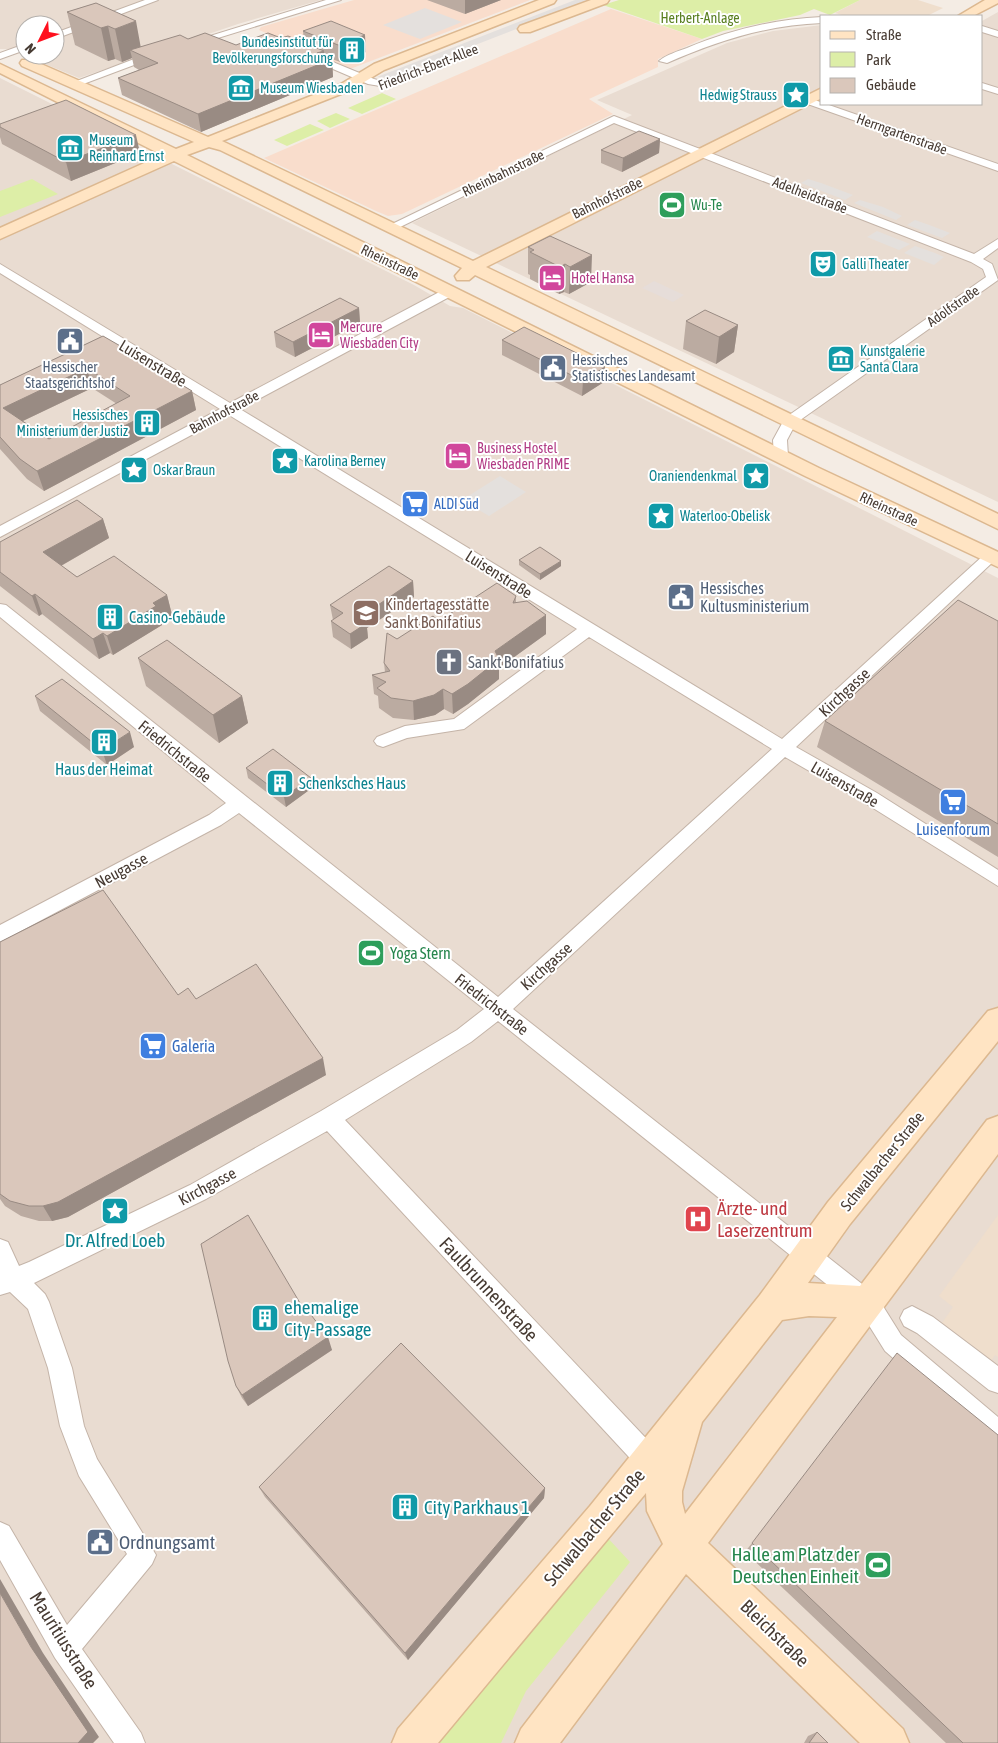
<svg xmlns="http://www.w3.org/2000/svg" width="998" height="1743" font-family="'Asap Condensed',sans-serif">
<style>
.residential{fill:#e9dcd1;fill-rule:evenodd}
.commercial{fill:#f9ddcc}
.industrial{fill:#e6ddd9}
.education{fill:#efdecc}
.green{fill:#ddeea7}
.parking{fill:#e4e0dd}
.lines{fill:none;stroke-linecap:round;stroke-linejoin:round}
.street-casing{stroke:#c4b4a8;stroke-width:2}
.secondary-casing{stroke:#dcb890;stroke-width:3}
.street{fill:#fff;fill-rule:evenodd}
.secondary{fill:#ffe4c3;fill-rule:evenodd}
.wall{fill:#bbaba1;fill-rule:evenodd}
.shaded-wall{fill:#998b83}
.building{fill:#dac7bb;stroke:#998b83;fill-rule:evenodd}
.labels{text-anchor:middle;stroke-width:4;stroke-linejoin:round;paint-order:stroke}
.far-park-label{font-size:14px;fill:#587f20;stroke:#fff}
.far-culture-label{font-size:14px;fill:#0d838f;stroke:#fff;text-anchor:start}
.far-street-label{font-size:14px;fill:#473b33;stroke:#fff}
.far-leisure-label{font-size:14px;fill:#27864d;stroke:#fff;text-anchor:start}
.far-hotel-label{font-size:14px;fill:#b23c85;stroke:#fff;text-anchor:start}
.far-service-label{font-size:14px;fill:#4e5e75;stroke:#fff;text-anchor:start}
.far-shop-label{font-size:14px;fill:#366cbe;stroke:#fff;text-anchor:start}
.street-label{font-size:16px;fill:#473b33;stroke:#fff}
.service-label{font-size:16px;fill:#4e5e75;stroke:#fff;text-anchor:start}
.education-label{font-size:16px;fill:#785e54;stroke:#fff;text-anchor:start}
.culture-label{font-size:16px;fill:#0d838f;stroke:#fff;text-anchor:start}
.worship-label{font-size:16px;fill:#5b616d;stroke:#fff;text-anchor:start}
.shop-label{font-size:16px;fill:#366cbe;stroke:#fff}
.leisure-label{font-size:16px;fill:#27864d;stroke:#fff;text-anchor:start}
.near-health-label{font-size:19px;fill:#be3a42;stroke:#fff;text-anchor:start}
.near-culture-label{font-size:19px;fill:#0d838f;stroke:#fff;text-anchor:start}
.near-street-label{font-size:19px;fill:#473b33;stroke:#fff}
.near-service-label{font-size:19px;fill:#4e5e75;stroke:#fff;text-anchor:start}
.near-leisure-label{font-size:19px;fill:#27864d;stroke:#fff;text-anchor:end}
</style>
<rect width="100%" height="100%" fill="#f4ece4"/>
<path class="residential" d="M0 0H321L238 24 79 78 9 49H0ZM25 25H55V55H25Z
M998 12V502L412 223 632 115 597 100 727 43 773 31 822 25V104H982V21Z
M0 78 414 285 450 306 463 308 998 578V1743H0Z"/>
<path class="commercial" d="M354 0H530L350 69 259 30 261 27Z
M611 9 702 39 658 59V67L589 99 613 114 402 214 388 216 376 211 264 158Z"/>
<path class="industrial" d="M654 281 684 295 673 302 642 288Z"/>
<path class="education" d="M860 0H918L943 8 927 16H845L835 13Z
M998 1215V1357L995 1355 991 1361 942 1323 953 1307 939 1296Z"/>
<path class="green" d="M619 0H860L830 15 814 9 800 15 723 31 702 39 603 5Z
M382 93 396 99 362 114 348 108Z
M336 113 350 119 330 128 317 121Z
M310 124 324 130 287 146 274 140Z
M32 179 58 194 0 217V191Z
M605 1535 630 1562 526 1691 501 1743H437Z"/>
<path class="parking" d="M575 0H591L390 78 377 77Z
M425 8 462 22 420 39 383 25Z
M808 179 821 183 853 195 845 200 801 183Z
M860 200 883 207 902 216 896 220 854 203Z
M915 220 932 226 950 233 942 238 907 225Z
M877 231 910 244 899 250 867 237Z
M915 246 935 253 944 257 934 265 904 253Z
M500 476 526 492 489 516 462 500Z"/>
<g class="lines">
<g class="street-casing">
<path id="street" d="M145 0H158L55 39V33Z
M326 0H341L192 46 184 44Z
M822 17V23C767 25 717 41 667 63L659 61C666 55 678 51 687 48 730 30 775 19 822 17Z
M982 26 998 31V37L982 32Z
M25 44V50L0 59V53Z
M155 51 160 54 158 56 78 86 69 84Z
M305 53H311L374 79 391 84 386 87 368 84 305 57Z
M982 83 998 88V94L982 89Z
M806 97 998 164V171L802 102V98Z
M614 116 974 254 998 239V248L983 259 992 264 998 280 796 423 787 440 788 457 781 461 774 457 773 440 785 418 986 277 983 269 971 262 614 123 396 229H388L386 227Z
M0 264 230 403 445 289H453L455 292 453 295 240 409 782 739 985 554H995L998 557 995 560 796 747 877 793 998 870V886L865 803 785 757 513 1009 876 1295 901 1335 998 1417V1445L989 1442 885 1351 860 1311 498 1021 471 1042 345 1120 658 1451 662 1460 658 1469 649 1473 640 1469 327 1131 206 1199 34 1283 45 1294 49 1302 72 1368 84 1426 97 1459 156 1555 152 1564 82 1649 141 1733 145 1743H114L55 1658 0 1560V1522L9 1526 67 1625 127 1554 79 1476 60 1426 48 1368 28 1309 10 1292 0 1295V1239L8 1242 19 1266 29 1262 190 1185 321 1111 457 1030 484 1009 239 813 221 825 0 942V925L209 815 226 803 0 617V604L6 605 498 997 772 749 589 637 464 729 407 738 383 747 377 745 374 741 377 737 405 726 454 719 577 629 229 415 0 537V526L220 409 0 273Z
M912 1306 933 1317 998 1366V1393L989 1390 917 1333 904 1326 900 1318 904 1310Z"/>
</g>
<g class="secondary-casing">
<path id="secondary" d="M539 0H556L554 3 384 70 351 90 222 141 473 261 822 88V98L486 267 998 514V529L475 275 469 280H457L455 276 462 268 220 150 209 147 187 155 819 468 998 552V567L805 476 174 161 0 239V228L162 155 0 73V64L176 149 194 142 22 66 20 63 22 60H32L208 137 341 84 374 64Z
M591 0H609L607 3 530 32H520L518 29 520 26Z
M985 0H998V3L973 16H958Z
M998 1008V1041L850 1224 808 1283 860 1286 987 1120 998 1116V1154L708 1543 903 1729 909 1743H860L686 1574 560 1743H515L521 1729 663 1544 647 1511 646 1493 438 1743H392L398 1729 590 1506 760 1295 828 1202 988 1011ZM809 1316 837 1317 685 1514 682 1502V1491L702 1422 782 1320Z"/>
</g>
<use href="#street" class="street"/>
<use href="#secondary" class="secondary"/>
</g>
<path class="wall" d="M427 0H501L465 14Z
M96 3 141 47 188 39 236 45 281 38 304 42 303 31 366 52 340 62 324 56 332 59 333 77 201 132 122 95 118 78 139 70 134 67 132 58 122 62 115 59 108 61 75 45 67 12Z
M0 124 140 153 71 181 2 144 0 137Z
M660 139 659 153 622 172 601 163V150Z
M550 236 591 282 569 294 564 292 559 294 530 279V275L528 274V247Z
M359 308 360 323 295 357 276 347 274 332Z
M686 321 738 325 734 352 716 364 683 349Z
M103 336 192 391 196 410 44 491 27 479 0 449V385ZM92 388 117 404 49 439 23 421Z
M502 340 605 367 604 382 582 396 502 355Z
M103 519 109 538 61 566 77 577 167 595 172 615 161 622 162 625 113 655 110 653 99 659 42 614 39 616 32 611 0 586V542Z
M519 560 561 566 540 580 519 565Z
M413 581 414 597 367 628 368 638 351 649 333 637 331 621 333 620 330 605Z
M516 596V602L546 634 499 668V679L468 704 453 714 444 709 435 715 414 720 393 718 379 708 378 696 374 694 372 675 385 672 384 663 397 639 439 621Z
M998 621V857L817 747 825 721Z
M138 658 242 696 248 723 219 743 146 686Z
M35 696 134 747 107 765 40 711Z
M246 768 311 778 312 788 286 807 248 778Z
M0 942 178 995 196 999 326 1075 68 1217 52 1221H39L21 1216 5 1206 0 1199Z
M300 1303 332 1350 248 1406 242 1398 236 1386Z
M259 1487 545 1488 544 1498 408 1660 265 1497Z
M752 1543 998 1743H946L745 1552Z
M817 1732 828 1743H804L808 1736Z"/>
<path class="shaded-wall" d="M465 0H501L465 14Z
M136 21 142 54 130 50 132 58 122 62 115 29Z
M108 26 115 59 108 61 101 28Z
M365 35 366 52 340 62 338 45Z
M324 51 325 62 332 59 333 77 201 132 198 114 317 53Z
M136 135 140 153 71 181 66 162Z
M660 139 659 153 622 172 623 158Z
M592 255 591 282 569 294 570 267Z
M565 264 564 292 559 294 560 267Z
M359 308 360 323 295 357 293 342Z
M738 325 734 352 716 364 719 337Z
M605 367 604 382 582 396 583 381Z
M87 368 92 388 10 427 3 408Z
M192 391 196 410 44 491 37 471Z
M103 519 109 538 50 572 43 552Z
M561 561V566L540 580V574Z
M413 581 414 597 367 628 368 638 351 649 350 634 359 618Z
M35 594 42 614 39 616 32 596Z
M167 595 172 615 161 622 162 625 113 655 107 636 153 603Z
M546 615V634L499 668V679L468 704 453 714 452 694 495 651Z
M103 633 110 653 99 659 93 639Z
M443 689 444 709 435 715 414 720 413 701Z
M242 696 248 723 219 743 213 715Z
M130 732 134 747 107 765 102 750Z
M311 778 312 788 286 807 284 797Z
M323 1058 326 1075 68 1217 52 1221 43 1206Z
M328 1337 332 1350 248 1406 242 1395Z
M545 1488 544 1498 408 1660 405 1653Z
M0 1579 43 1653 99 1737 93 1743H78L31 1647 0 1593Z"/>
<path class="building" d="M96 3 136 21 115 29 108 26 101 28 67 12Z
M331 21 365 35 338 45 303 31Z
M205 33 236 45 268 33 281 38 288 36 324 51 317 53 332 59 198 114 118 78 158 63 130 50 180 35 188 39Z
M66 100 136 135 66 162 0 127V124Z
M639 131 660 139 623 158 601 150Z
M550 236 592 255 570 267 565 264 560 267 530 252 534 250 528 247Z
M340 298 359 308 293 342 274 332Z
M705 310 738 325 719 337 686 321Z
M524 327 605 367 583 381 502 340Z
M103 336 167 373 164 374 192 391 37 471 20 459 0 437V385ZM87 368 130 396 49 439 3 408Z
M77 500 103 519 43 552 77 577 114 556 167 595 153 603 156 606 107 636 103 633 93 639 35 594 32 596 0 572V542Z
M540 547 561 561 540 574 519 560Z
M389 566 413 581 359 618 367 623 350 634 331 621 343 613 330 605Z
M497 583 516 596 513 603 527 601 546 615 495 651 499 659 468 684 452 694 443 689 434 695 413 701 391 698 377 688 386 682 372 675 390 671 384 663 387 633 397 639 433 616 439 621Z
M958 600 998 621V824L825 721Z
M167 640 242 696 213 715 138 658Z
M62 679 130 732 102 750 35 696Z
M273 749 311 778 284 797 246 768Z
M103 890 178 995 188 988 196 999 256 964 323 1058 58 1202 43 1206H29L10 1201 0 1194V942Z
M248 1215 300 1303 305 1307 328 1337 242 1395 236 1386 228 1361 201 1244Z
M401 1343 545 1488 405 1653 259 1487Z
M897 1353 998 1435V1743H963L752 1543Z
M0 1593 31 1647 88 1732 78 1743H0Z
M817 1732 828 1743H809Z"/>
<defs>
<g id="building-square" transform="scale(1.4375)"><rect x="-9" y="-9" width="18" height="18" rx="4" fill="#0f9aa8" stroke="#fff"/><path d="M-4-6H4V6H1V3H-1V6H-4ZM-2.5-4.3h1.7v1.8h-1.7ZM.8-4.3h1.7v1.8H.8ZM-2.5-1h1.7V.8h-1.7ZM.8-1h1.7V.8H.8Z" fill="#fff"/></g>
<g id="museum-square" transform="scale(1.4375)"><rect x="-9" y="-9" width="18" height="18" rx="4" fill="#0f9aa8" stroke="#fff"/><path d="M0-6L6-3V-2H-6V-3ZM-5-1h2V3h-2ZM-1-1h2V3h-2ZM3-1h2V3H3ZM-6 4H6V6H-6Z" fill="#fff"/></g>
<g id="sight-square" transform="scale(1.4375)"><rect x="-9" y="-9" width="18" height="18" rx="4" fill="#0f9aa8" stroke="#fff"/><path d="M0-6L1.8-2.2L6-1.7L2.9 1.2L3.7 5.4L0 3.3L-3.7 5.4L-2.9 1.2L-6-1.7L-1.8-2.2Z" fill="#fff"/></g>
<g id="stadium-square" transform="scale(1.4375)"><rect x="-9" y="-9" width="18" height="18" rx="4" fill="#2e9e5b" stroke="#fff"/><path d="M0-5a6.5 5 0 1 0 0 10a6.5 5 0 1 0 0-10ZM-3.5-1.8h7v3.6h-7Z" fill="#fff"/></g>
<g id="theatre-square" transform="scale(1.4375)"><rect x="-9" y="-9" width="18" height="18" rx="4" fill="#0f9aa8" stroke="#fff"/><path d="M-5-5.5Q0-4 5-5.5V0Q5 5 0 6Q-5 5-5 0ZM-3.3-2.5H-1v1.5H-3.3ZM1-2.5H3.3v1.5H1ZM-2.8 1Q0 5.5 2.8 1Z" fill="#fff"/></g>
<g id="hotel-square" transform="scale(1.4375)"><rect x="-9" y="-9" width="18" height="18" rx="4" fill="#d1479c" stroke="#fff"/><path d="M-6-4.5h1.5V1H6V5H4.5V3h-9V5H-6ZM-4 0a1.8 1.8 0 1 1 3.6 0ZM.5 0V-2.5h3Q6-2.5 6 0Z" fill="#fff"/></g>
<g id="civic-square" transform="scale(1.4375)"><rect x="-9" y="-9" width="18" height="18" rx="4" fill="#5c6f8a" stroke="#fff"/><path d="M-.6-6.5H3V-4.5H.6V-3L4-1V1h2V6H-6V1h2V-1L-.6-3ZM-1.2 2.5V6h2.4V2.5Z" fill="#fff"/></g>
<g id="supermarket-square" transform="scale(1.4375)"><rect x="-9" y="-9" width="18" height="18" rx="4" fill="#3f7fe0" stroke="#fff"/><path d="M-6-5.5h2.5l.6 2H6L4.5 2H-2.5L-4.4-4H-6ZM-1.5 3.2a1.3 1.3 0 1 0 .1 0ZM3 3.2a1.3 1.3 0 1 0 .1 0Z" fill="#fff"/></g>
<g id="school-square" transform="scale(1.4375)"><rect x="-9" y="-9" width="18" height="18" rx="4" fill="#8d6e63" stroke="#fff"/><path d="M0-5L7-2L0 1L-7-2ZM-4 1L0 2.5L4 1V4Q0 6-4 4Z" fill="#fff"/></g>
<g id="church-square" transform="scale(1.4375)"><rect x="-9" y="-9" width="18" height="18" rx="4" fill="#6b7280" stroke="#fff"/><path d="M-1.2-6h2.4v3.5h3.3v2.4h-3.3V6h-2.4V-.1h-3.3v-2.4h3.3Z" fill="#fff"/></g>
<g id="hospital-square" transform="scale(1.4375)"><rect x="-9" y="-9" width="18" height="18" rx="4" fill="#e0444e" stroke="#fff"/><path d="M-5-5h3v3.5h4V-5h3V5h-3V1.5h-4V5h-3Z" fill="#fff"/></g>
</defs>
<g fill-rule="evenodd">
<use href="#building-square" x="352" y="50"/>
<use href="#museum-square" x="241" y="88"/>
<use href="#sight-square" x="796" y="95"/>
<use href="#museum-square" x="70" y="148"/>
<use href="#stadium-square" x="672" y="205"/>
<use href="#theatre-square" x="823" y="264"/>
<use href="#hotel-square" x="552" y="278"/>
<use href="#hotel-square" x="321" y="335"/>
<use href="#civic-square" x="70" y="341"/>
<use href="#museum-square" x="841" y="359"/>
<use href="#civic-square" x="553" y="368"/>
<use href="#building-square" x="147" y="423"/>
<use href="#hotel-square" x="458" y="456"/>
<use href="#sight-square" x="285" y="461"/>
<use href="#sight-square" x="134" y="470"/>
<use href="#sight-square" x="756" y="476"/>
<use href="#supermarket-square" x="415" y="504"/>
<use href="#sight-square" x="661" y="516"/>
<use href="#civic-square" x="681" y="597"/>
<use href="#school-square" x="366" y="613"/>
<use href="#building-square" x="110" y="617"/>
<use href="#church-square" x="449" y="662"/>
<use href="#building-square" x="104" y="742"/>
<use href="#building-square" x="280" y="783"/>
<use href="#supermarket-square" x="953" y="802"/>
<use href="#stadium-square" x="371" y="953"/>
<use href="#supermarket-square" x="153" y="1046"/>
<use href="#sight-square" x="115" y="1211"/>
<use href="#hospital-square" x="698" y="1219"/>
<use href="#building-square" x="265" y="1318"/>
<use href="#building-square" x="405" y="1507"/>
<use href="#civic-square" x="100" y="1542"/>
<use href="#stadium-square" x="878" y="1565"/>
</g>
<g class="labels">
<g class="far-park-label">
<text x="700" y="23">Herbert-Anlage</text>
</g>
<g class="far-culture-label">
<text x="333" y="47" text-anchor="end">Bundesinstitut für<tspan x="333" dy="16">Bevölkerungsforschung</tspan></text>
<text x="260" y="93">Museum Wiesbaden</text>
<text x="777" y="100" text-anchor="end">Hedwig Strauss</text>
<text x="89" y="145">Museum<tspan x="89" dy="16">Reinhard Ernst</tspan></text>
<text x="842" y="269">Galli Theater</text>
<text x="860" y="356">Kunstgalerie<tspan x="860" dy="16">Santa Clara</tspan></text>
<text x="128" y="420" text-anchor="end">Hessisches<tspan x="128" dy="16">Ministerium der Justiz</tspan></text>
<text x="304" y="466">Karolina Berney</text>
<text x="153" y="475">Oskar Braun</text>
<text x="737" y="481" text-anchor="end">Oraniendenkmal</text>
<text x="680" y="521">Waterloo-Obelisk</text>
</g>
<g class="far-street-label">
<text transform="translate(428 67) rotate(-21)" y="5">Friedrich-Ebert-Allee</text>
<text transform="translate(902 134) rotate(20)" y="5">Herrngartenstraße</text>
<text transform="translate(503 173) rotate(-26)" y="5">Rheinbahnstraße</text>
<text transform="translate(810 195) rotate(21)" y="5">Adelheidstraße</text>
<text transform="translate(607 198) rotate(-26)" y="5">Bahnhofstraße</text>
<text transform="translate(390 262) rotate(26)" y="5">Rheinstraße</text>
<text transform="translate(953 306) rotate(-35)" y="5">Adolfstraße</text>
<text transform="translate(224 412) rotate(-28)" y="5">Bahnhofstraße</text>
<text transform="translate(889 509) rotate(25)" y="5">Rheinstraße</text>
</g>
<g class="far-leisure-label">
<text x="691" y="210">Wu-Te</text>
</g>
<g class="far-hotel-label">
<text x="571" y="283">Hotel Hansa</text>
<text x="340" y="332">Mercure<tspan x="340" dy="16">Wiesbaden City</tspan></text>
<text x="477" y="453">Business Hostel<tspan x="477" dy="16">Wiesbaden PRIME</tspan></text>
</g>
<g class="far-service-label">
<text x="572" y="365">Hessisches<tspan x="572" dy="16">Statistisches Landesamt</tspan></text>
<text x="70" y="372" text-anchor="middle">Hessischer<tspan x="70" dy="16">Staatsgerichtshof</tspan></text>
</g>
<g class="far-shop-label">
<text x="434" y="509">ALDI Süd</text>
</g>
<g class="street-label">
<text transform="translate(153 363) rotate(31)" y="6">Luisenstraße</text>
<text transform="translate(499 574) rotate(32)" y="6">Luisenstraße</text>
<text transform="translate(844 692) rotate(-43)" y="6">Kirchgasse</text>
<text transform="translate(175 751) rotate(39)" y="6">Friedrichstraße</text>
<text transform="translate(845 784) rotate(30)" y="6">Luisenstraße</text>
<text transform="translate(121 870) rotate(-28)" y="6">Neugasse</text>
<text transform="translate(546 966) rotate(-42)" y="6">Kirchgasse</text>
<text transform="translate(492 1004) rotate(38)" y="6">Friedrichstraße</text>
<text transform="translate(882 1161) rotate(-51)" y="6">Schwalbacher Straße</text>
<text transform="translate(207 1186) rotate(-28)" y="6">Kirchgasse</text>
</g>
<g class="service-label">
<text x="700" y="594">Hessisches<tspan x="700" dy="18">Kultusministerium</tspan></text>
</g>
<g class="education-label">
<text x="385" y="610">Kindertagesstätte<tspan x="385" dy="18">Sankt Bonifatius</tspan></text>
</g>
<g class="culture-label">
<text x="129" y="623">Casino-Gebäude</text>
<text x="104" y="775" text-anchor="middle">Haus der Heimat</text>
<text x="299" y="789">Schenksches Haus</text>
</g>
<g class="worship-label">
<text x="468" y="668">Sankt Bonifatius</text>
</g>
<g class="shop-label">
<text x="953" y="835">Luisenforum</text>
<text x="172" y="1052" text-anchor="start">Galeria</text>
</g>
<g class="leisure-label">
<text x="390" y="959">Yoga Stern</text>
</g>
<g class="near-health-label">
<text x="717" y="1215">Ärzte- und<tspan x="717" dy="22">Laserzentrum</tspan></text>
</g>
<g class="near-culture-label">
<text x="115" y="1247" text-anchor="middle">Dr. Alfred Loeb</text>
<text x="284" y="1314">ehemalige<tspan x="284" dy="22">City-Passage</tspan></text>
<text x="424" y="1514">City Parkhaus 1</text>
</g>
<g class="near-street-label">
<text transform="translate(489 1289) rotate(47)" y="7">Faulbrunnenstraße</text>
<text transform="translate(594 1527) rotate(-50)" y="7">Schwalbacher Straße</text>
<text transform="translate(775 1633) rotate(44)" y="7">Bleichstraße</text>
<text transform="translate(64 1640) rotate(58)" y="7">Mauritiusstraße</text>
</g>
<g class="near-service-label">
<text x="119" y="1549">Ordnungsamt</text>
</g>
<g class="near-leisure-label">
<text x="859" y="1561">Halle am Platz der<tspan x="859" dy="22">Deutschen Einheit</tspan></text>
</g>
</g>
<rect x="820" y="15" width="162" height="90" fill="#ffffff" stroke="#b5b1ad"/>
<rect x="830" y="31" width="25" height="8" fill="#ffe4c3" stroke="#b5b1ad"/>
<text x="866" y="40" font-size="15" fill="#473b33">Straße</text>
<rect x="830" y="52" width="25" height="15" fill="#ddeea7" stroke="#b5b1ad"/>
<text x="866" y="65" font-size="15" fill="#473b33">Park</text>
<rect x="830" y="78" width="25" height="15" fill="#dac7bb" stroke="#b5b1ad"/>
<text x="866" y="90" font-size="15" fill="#473b33">Gebäude</text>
<g transform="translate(40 40) rotate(228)"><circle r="24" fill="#ffffff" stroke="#b5b1ad"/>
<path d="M0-4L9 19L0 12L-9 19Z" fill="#ff101e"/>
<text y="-8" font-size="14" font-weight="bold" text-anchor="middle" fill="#473b33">N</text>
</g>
</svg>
